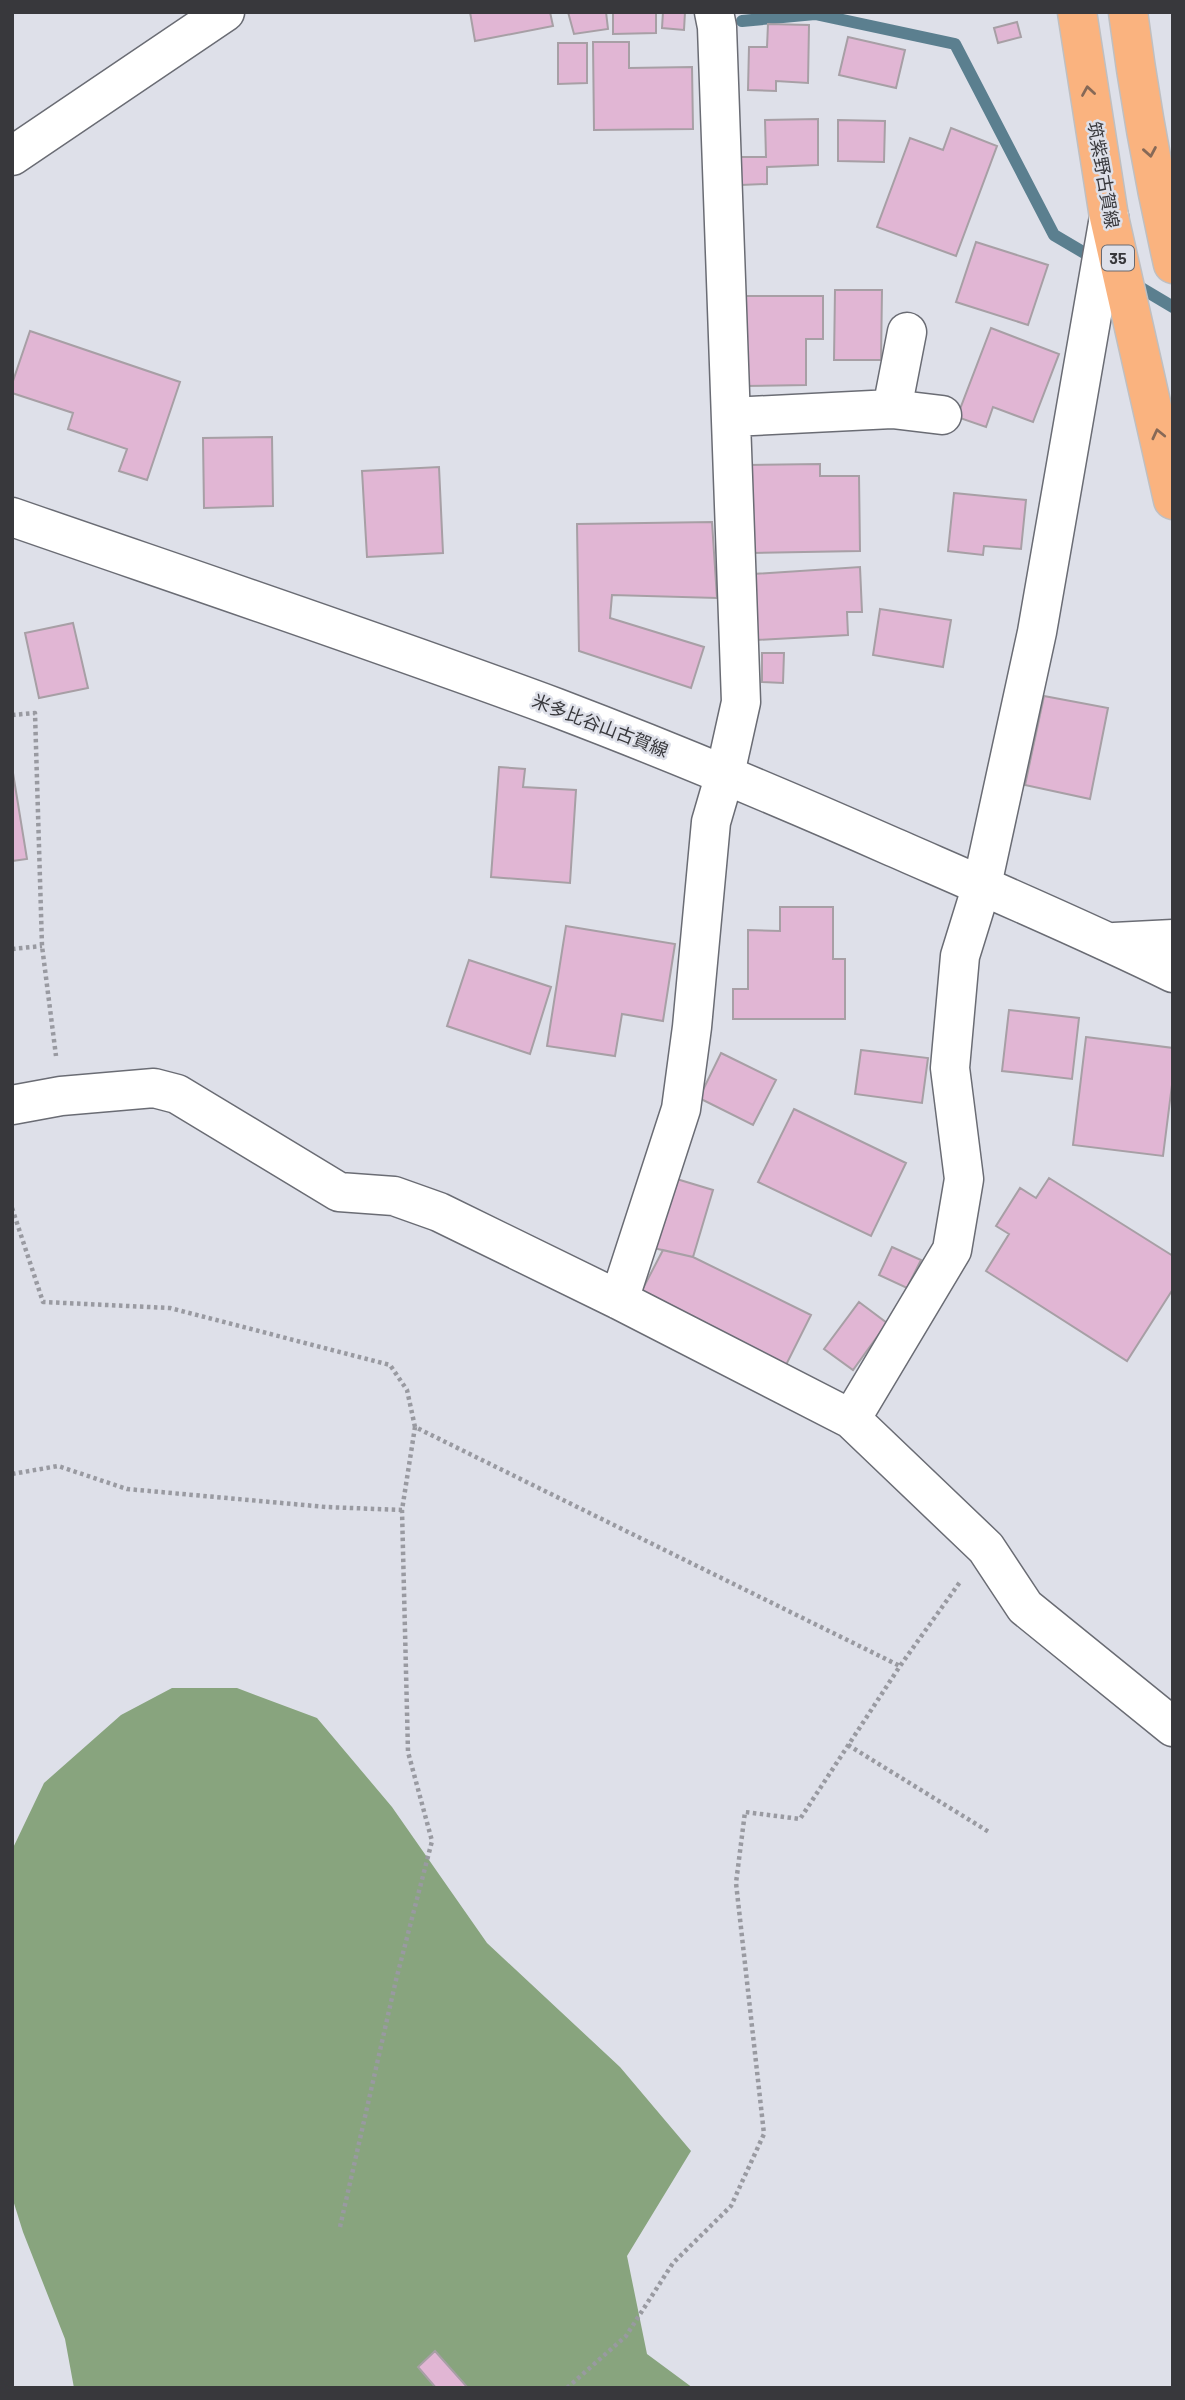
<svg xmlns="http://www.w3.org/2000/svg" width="1185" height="2400" font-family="Barlow,'Noto Sans JP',sans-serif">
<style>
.forest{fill:#88a47e}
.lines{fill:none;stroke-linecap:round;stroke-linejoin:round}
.stream{stroke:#5b7f8f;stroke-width:12}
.building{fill:#e1b6d4;stroke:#a79fa5;stroke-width:2}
.street-casing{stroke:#6a6c74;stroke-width:41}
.secondary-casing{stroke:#6a6c74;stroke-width:41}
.primary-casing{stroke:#bfbfc1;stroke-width:41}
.path{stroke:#999aa1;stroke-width:4.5;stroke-dasharray:3.5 3.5;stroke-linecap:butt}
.street{stroke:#fff;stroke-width:38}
.secondary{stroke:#fff;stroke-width:38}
.primary{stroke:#fab37f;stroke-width:38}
.oneway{stroke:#866957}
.labels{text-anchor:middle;stroke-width:5;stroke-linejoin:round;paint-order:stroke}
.shield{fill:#dee0e9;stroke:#6a6a70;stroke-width:2}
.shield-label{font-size:16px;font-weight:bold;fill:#38383c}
.street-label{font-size:18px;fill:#38383c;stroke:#dee0e9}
</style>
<rect width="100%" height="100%" fill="#dee0e9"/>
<path class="forest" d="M172 1688H237L317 1718 392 1807 487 1943 620 2067 691 2151 627 2256 647 2354 693 2388H74L65 2339 23 2232 12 2197V1850L44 1783 121 1715Z"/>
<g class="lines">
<path class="stream" d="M742 21 815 14 955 44 1054 235 1098 261
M1131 282 1173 307"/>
</g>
<path class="building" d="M470 12H550L553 26 475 41Z
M568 12H606L608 29 574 34Z
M613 12H656V33L613 34Z
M663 12H685L684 30 662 28Z
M1017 22 1021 37 998 43 994 28Z
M768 24 809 25 808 83 776 81V91L748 90 749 47H767Z
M848 37 905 50 896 88 839 75Z
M593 42H629V68L692 67 693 129 594 130Z
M558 43H587V83L558 84Z
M818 119V165L767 167V184L741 185V157H766L765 120Z
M838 120 885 121 884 162 838 161Z
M951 128 997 146 956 256 877 227 910 138 943 150Z
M976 242 1048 265 1028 325 956 302Z
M835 290H882L881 360H834Z
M745 296H823V339H806V385L745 386Z
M991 328 1059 354 1033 422 993 407 986 427 957 417Z
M30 331 180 382 147 480 119 471 127 449 68 429 73 413 12 393V384Z
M272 437 273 506 204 508 203 438Z
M820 464V476H859L860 551 750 553 748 465Z
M439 467 443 553 367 557 362 471Z
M954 493 1026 500 1021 549 984 546 983 555 948 551Z
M712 522 717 598 612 595 610 618 704 647 691 688 579 651 577 524Z
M860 567 862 612H847L848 635 757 640 753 574Z
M880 609 951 620 943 667 873 655Z
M73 623 88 688 39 698 25 633Z
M762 653H784L783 683 762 682Z
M1044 696 1108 708 1090 799 1025 785Z
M12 767 27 859 12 861Z
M499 767 525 769 523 787 576 790 570 883 491 877Z
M780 907H833V959H845V1019H733V989H748V930L780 931Z
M566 926 675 944 663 1021 622 1014 615 1056 547 1046Z
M469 960 551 987 530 1054 447 1026Z
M1009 1010 1079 1018 1072 1079 1002 1071Z
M1086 1037 1173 1048V1077L1163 1156 1073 1145Z
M861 1050 928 1058 922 1103 855 1094Z
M721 1053 776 1080 753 1125 699 1098Z
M794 1109 906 1163 871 1236 758 1182Z
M670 1177 713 1190 693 1257 649 1247Z
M1049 1178 1173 1256V1289L1127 1361 986 1271 1009 1234 996 1226 1020 1188 1036 1198Z
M892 1247 921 1260 907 1288 879 1275Z
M663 1250 693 1257 811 1315 785 1367 639 1296Z
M859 1302 887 1323 853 1370 824 1349Z
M435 2351 468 2388H436L418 2367Z"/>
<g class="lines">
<g class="street-casing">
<path id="street" d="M12 156 225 12
M892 409 907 332
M731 417 892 409 942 415
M12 1105 61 1096 154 1088 177 1094 339 1192 394 1196 439 1212 619 1300 851 1419 986 1548 1025 1607 1173 1727
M619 1300 681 1109 692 1027 711 822 725 774 741 702 717 27 714 12
M851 1419 952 1250 964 1179 950 1068 960 956 982 885 1037 632 1109 217"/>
</g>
<g class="secondary-casing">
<path id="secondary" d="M12 517C194 580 376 641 557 708 670 751 782 798 893 847 987 888 1081 928 1173 973
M1114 942 1173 939"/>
</g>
<g class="primary-casing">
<path id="primary" d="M1077 12 1109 217 1173 500
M1128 12C1139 97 1154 180 1173 264"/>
</g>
<path class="path" d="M12 715 35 713 42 946 56 1056
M12 949 42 946
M12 1208 43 1302 170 1308 390 1365 407 1390 415 1427 900 1666
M12 1474 58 1466 127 1489 326 1507 402 1510
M848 1745 989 1832
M340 2227 396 1980 432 1841 408 1752 402 1510 415 1427
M567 2388 626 2336 673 2263 731 2206 764 2134 736 1883 745 1812 800 1819 900 1666 960 1582"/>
<use href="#street" class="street"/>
<use href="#secondary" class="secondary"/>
<use href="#primary" class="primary"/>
</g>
<defs><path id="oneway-chevron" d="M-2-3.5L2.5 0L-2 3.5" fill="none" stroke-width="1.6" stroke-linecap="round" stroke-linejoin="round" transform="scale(1.75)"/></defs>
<g class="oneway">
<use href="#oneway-chevron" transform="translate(1088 91) rotate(-99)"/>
<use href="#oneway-chevron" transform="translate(1150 152) rotate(80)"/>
<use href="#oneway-chevron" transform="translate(1158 434) rotate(-103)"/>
</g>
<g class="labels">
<rect class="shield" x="1102" y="245.5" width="32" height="25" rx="5"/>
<g class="shield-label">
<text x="1118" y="264">35</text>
</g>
<g class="street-label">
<text transform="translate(1103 175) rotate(80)" y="6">筑紫野古賀線</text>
<text transform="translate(600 726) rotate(21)" y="6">米多比谷山古賀線</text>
</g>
</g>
<rect width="1185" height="2400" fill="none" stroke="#38383c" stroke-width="28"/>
</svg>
